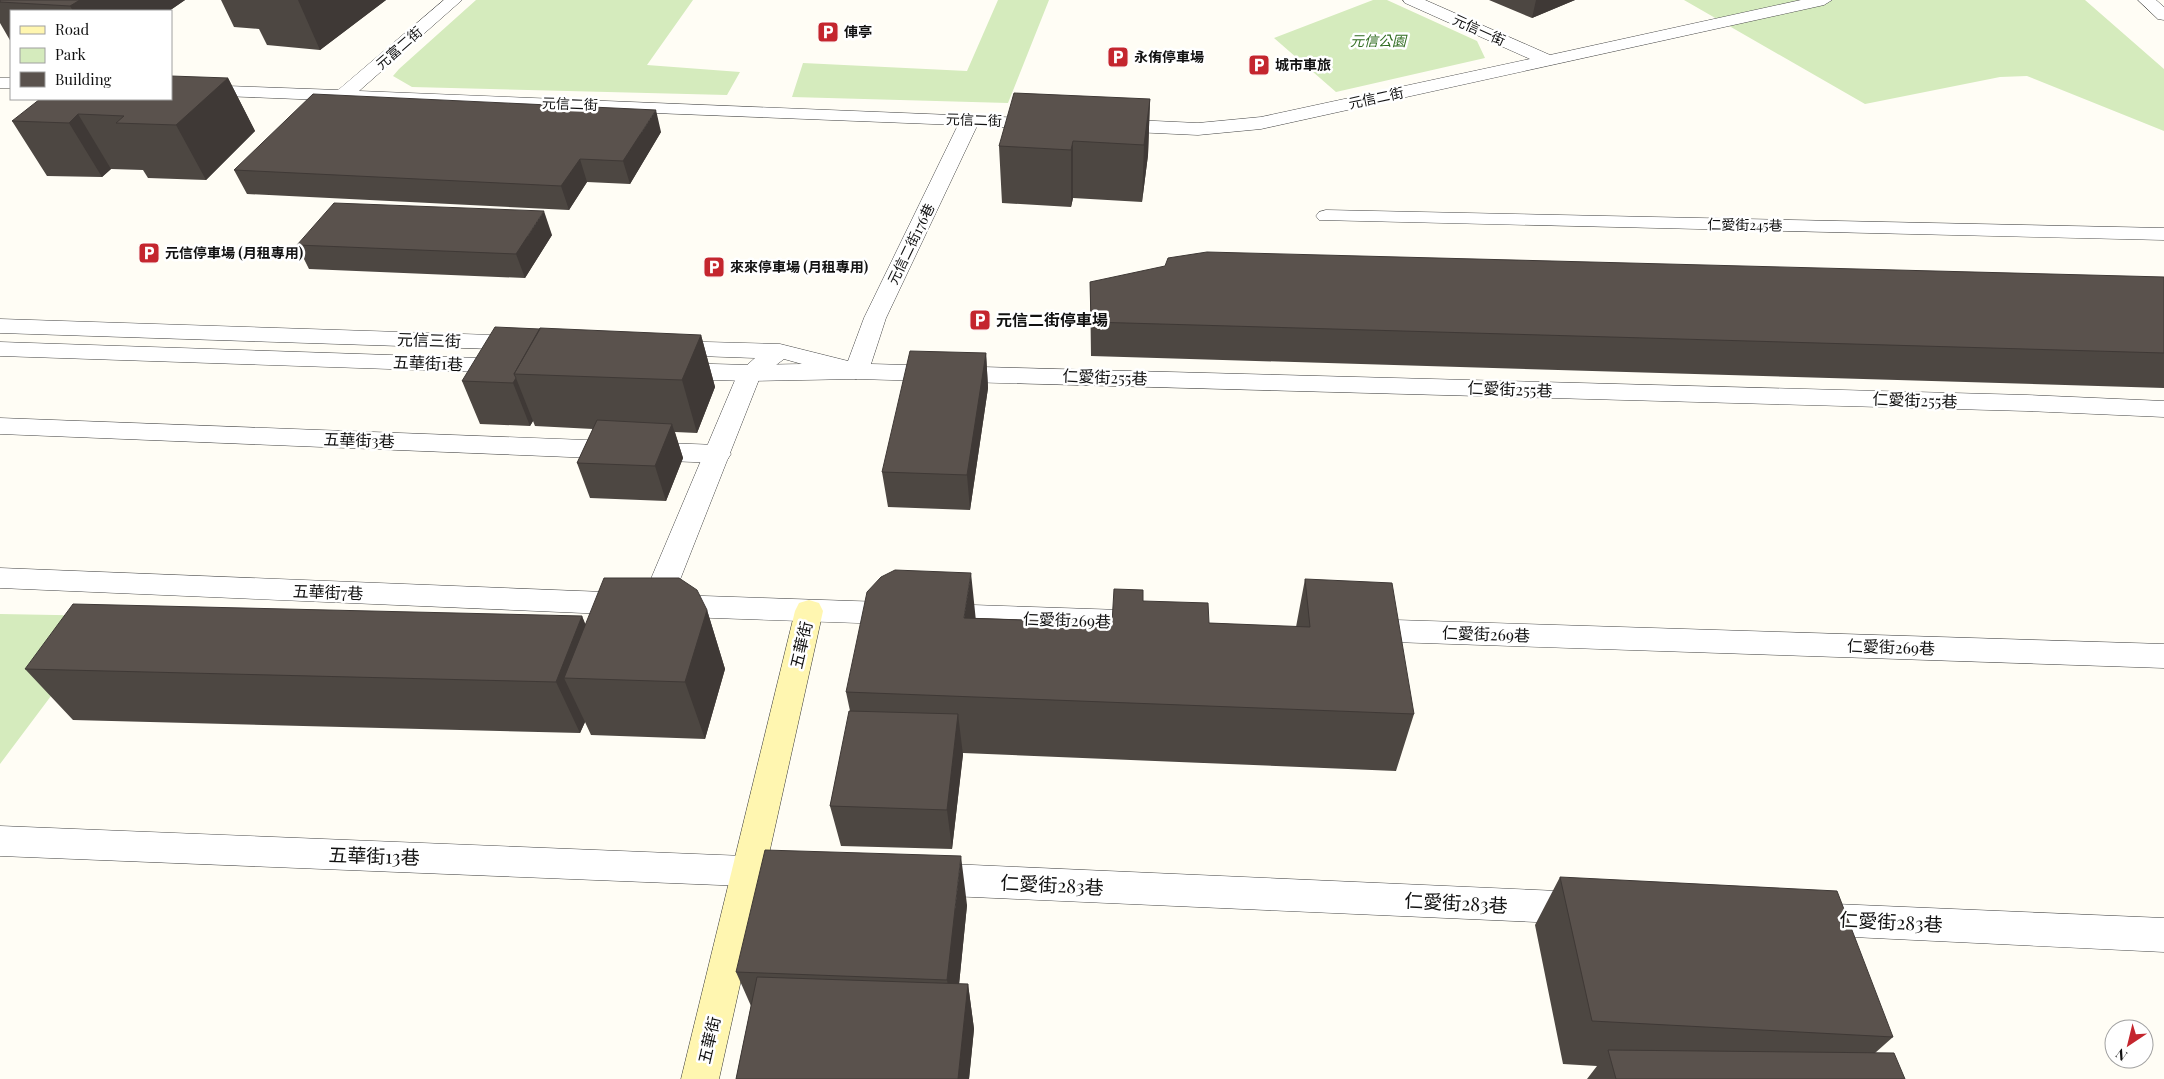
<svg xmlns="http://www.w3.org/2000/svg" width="2164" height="1079" font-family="'Playfair Display','Noto Sans TC',serif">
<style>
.green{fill:#d5ebbd}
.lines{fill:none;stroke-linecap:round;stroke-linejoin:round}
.lane-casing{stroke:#444;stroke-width:1}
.street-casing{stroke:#444;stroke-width:1}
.secondary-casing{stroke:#333;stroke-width:1}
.lane{fill:#fff;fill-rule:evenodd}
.street{fill:#fff;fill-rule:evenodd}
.secondary{fill:#fff6b0;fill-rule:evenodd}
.wall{fill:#4d4742}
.shaded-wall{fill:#3f3936}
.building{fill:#5a524d;stroke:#3f3936}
.labels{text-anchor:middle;stroke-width:5;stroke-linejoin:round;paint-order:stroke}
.far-street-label{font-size:14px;fill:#111;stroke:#fff}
.far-poi-label{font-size:14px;font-weight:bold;fill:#111;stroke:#fff;text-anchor:start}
.far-park-label{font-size:14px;font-style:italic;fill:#2f6b1f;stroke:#fff}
.poi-label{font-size:16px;font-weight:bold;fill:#111;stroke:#fff;text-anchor:start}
.street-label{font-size:16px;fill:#111;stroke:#fff}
.near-street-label{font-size:19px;fill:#111;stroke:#fff}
</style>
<rect width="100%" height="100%" fill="#fffdf5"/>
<path class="green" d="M476 0H693L647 65 740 72 727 95 412 87 393 76 399 69Z
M998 0H1049L1008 103 792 97 803 63 967 71Z
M1373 0H1387L1477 41 1485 58 1336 92 1274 38Z
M1684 0H2085L2164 69V131L2027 76 2000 77 1865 104Z
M0 614 111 616 0 764Z"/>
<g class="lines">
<g class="lane-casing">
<path id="lane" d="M1326 210 2164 228V240L1319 220 1316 216 1319 212Z
M0 342 510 359 518 361 522 366 518 371 510 373 0 356Z
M675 363 750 365 856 363 864 366 868 371 864 376 856 379 750 381 675 379 667 376 663 371 667 366Z
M0 418 718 445 727 448 731 454 727 460 718 463 0 434Z
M0 826 769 857 781 861 786 872 781 883 769 887 0 856Z
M927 863 1581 892 1593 897 1599 908 1593 919 1581 924 927 895 915 890 910 879 915 868Z
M1811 903 2164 918V952L1811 935 1799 931 1793 919 1799 907Z"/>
</g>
<g class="street-casing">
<path id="street" d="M444 0H462L359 91 1051 119 1053 123 1051 127 1044 129 977 126 886 318 871 364 2027 395 2164 401V417L2027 411 856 379 784 359 760 377 674 595 1151 611 1161 614 1166 622 1161 630 1151 633 655 616 645 613 642 608 640 612 630 615 0 588V568L630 593 640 596 642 600 738 373 755 358 669 355 661 353 657 348 661 343 669 341 780 344 848 361 864 318 958 125 171 94V84L338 90Z
M1403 0H1425L1550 55 1801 0H1832L1824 5 1261 129 1198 135 1112 131 1105 129 1103 125 1105 121 1112 119 1198 123 1261 117 1530 59 1405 3Z
M2138 0H2156L2164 7V20L2158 19Z
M0 78H11V88H0Z
M0 319 523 336 531 338 535 343 531 348 523 350 0 333Z
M1363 619 2164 644V668L1363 641 1353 638 1348 630 1353 622Z"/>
</g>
<g class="secondary-casing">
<path id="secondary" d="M809 600 819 603 823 611 719 1079H681L795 611 799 603Z"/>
</g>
<use href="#lane" class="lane"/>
<use href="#street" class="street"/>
<use href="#secondary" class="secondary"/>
</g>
<path class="wall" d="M0 0H185L169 11H11V42L0 23Z
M221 0H386L320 50 267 45 259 29 234 27Z
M1489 0H1575L1532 18Z
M228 78 255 131 206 180 148 178 143 170 111 169 102 177 47 176 12 121Z
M1150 99 1148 155 1142 202 1073 198 1071 207 1002 203 999 146Z
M661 132 630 184 587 182 569 210 247 194 234 170Z
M552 235 525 278 309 269 297 245Z
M2164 277V388L1091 356 1090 282Z
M701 335 715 387 697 433 675 432 683 458 666 501 590 498 577 463 593 429 535 426 533 421 530 426 480 424 462 381Z
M986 353 988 388 970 510 888 507 882 472Z
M1305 579 1414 714 1396 771 963 753 952 849 841 846 830 806 850 711 846 692 975 618 1112 623 1143 601 1209 623 1296 627Z
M707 610 725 669 705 739 591 735 585 722 580 733 73 720 25 669 582 616 585 625Z
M1560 877 1893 1037 1875 1053 1905 1079H1587L1597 1066 1563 1064 1535 925Z
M967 905 959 984H968L974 1029 969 1079H736L751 1006 736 972Z"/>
<path class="shaded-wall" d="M80 0H185L169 11H73L70 6Z
M298 0H386L320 50Z
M1536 0H1575L1532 18Z
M228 78 255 131 206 180 176 125Z
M1150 99 1148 155 1142 202 1144 145Z
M656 110 661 132 630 184 623 161Z
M78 114 111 169 102 177 69 123Z
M1073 141V198L1071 207V150Z
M580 159 587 182 569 210 561 186Z
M544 211 552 235 525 278 516 254Z
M701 335 715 387 697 433 682 380Z
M986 353 988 388 970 510 967 475Z
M516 378 533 421 530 426 513 383Z
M672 424 683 458 666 501 655 466Z
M971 573 977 631 964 618Z
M707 610 725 669 705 739 685 682Z
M582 616 604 668 564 678 585 722 580 733 556 682Z
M958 714 963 755 952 849 947 810Z
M961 856 967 905 955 1025 947 980Z
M968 984 974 1029 969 1079H958Z"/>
<path class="building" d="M0 0H80L70 6 0 2Z
M171 76 228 78 176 125 116 123 124 116 78 114 69 123 12 121 40 99H171Z
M1014 93 1150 99 1144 145 1073 141 1071 150 999 146Z
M313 94 656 110 623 161 580 159 561 186 234 170Z
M334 203 544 211 516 254 297 245Z
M1207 252 2164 277V353L1091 322 1090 282 1165 266 1168 258Z
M495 327 540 329 514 374 516 378 513 383 462 381Z
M540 328 701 335 682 380 514 374Z
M910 351 986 353 967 475 882 472Z
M597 420 672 424 655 466 577 463Z
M895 570 971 573 964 618 1112 623 1114 589 1143 590V601L1208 603 1209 623 1310 627 1305 579 1392 583 1414 714 846 692 867 592 881 577Z
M604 578H679L697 590 707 610 685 682 564 678Z
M73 604 582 616 556 682 25 669Z
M849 711 958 714 947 810 830 806Z
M765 850 961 856 947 980 736 972Z
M1560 877 1837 891 1893 1037 1592 1021Z
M757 977 968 984 958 1079H736Z
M1608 1050 1894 1053 1905 1079H1616Z"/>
<defs>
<g id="parking-square" transform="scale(1.125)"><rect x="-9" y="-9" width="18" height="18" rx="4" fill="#c4262e" stroke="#fff"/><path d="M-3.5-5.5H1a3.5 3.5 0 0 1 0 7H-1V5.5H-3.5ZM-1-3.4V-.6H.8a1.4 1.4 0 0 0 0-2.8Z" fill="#fff"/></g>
</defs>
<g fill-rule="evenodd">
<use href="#parking-square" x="828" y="32"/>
<use href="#parking-square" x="1118" y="57"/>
<use href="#parking-square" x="1259" y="65"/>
<use href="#parking-square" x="149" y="253"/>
<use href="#parking-square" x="714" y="267"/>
<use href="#parking-square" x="980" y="320"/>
</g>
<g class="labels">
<g class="far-street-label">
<text transform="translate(1479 30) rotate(24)" y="5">元信一街</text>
<text transform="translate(399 48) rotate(-41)" y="5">元富二街</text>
<text transform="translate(1376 98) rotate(-12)" y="5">元信二街</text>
<text transform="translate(570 104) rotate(2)" y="5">元信二街</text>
<text transform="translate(974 120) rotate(2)" y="5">元信二街</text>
<text transform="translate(1745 225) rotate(1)" y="5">仁愛街245巷</text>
<text transform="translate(911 244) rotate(-64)" y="5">元信二街176巷</text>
</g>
<g class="far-poi-label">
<text x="844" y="37">俥亭</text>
<text x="1134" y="62">永侑停車場</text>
<text x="1275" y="70">城市車旅</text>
<text x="165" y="258">元信停車場 (月租專用)</text>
<text x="730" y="272">來來停車場 (月租專用)</text>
</g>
<g class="far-park-label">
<text x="1378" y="46">元信公園</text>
</g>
<g class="poi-label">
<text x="996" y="326">元信二街停車場</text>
</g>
<g class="street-label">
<text transform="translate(429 340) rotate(2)" y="6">元信三街</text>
<text transform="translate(428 363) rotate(2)" y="6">五華街1巷</text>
<text transform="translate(1105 377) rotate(2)" y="6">仁愛街255巷</text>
<text transform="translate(1510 389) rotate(2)" y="6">仁愛街255巷</text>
<text transform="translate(1915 400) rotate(2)" y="6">仁愛街255巷</text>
<text transform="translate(359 440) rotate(2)" y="6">五華街3巷</text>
<text transform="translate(328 592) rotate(2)" y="6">五華街7巷</text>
<text transform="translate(1067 620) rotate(2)" y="6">仁愛街269巷</text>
<text transform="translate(1486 634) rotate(2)" y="6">仁愛街269巷</text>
<text transform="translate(801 645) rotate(-77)" y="6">五華街</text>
<text transform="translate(1891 647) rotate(2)" y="6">仁愛街269巷</text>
<text transform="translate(709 1040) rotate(-77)" y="6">五華街</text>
</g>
<g class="near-street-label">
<text transform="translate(374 856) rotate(2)" y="7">五華街13巷</text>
<text transform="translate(1052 885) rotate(3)" y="7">仁愛街283巷</text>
<text transform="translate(1456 903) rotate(3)" y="7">仁愛街283巷</text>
<text transform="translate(1891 922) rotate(3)" y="7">仁愛街283巷</text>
</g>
</g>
<rect x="10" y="10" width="162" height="90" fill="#ffffff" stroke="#a0a0a0"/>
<rect x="20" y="26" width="25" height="8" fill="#fff6b0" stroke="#a0a0a0"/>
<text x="55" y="35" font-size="15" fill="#111111">Road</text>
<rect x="20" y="48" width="25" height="15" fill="#d5ebbd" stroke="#a0a0a0"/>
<text x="55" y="60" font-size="15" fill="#111111">Park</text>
<rect x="20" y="72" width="25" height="15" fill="#5a524d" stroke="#a0a0a0"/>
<text x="55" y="85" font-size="15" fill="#111111">Building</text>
<g transform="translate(2129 1044) rotate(215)"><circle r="24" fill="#ffffff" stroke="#a0a0a0"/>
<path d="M0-4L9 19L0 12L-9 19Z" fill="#c4262e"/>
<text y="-8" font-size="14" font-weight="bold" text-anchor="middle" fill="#111111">N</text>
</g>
</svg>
